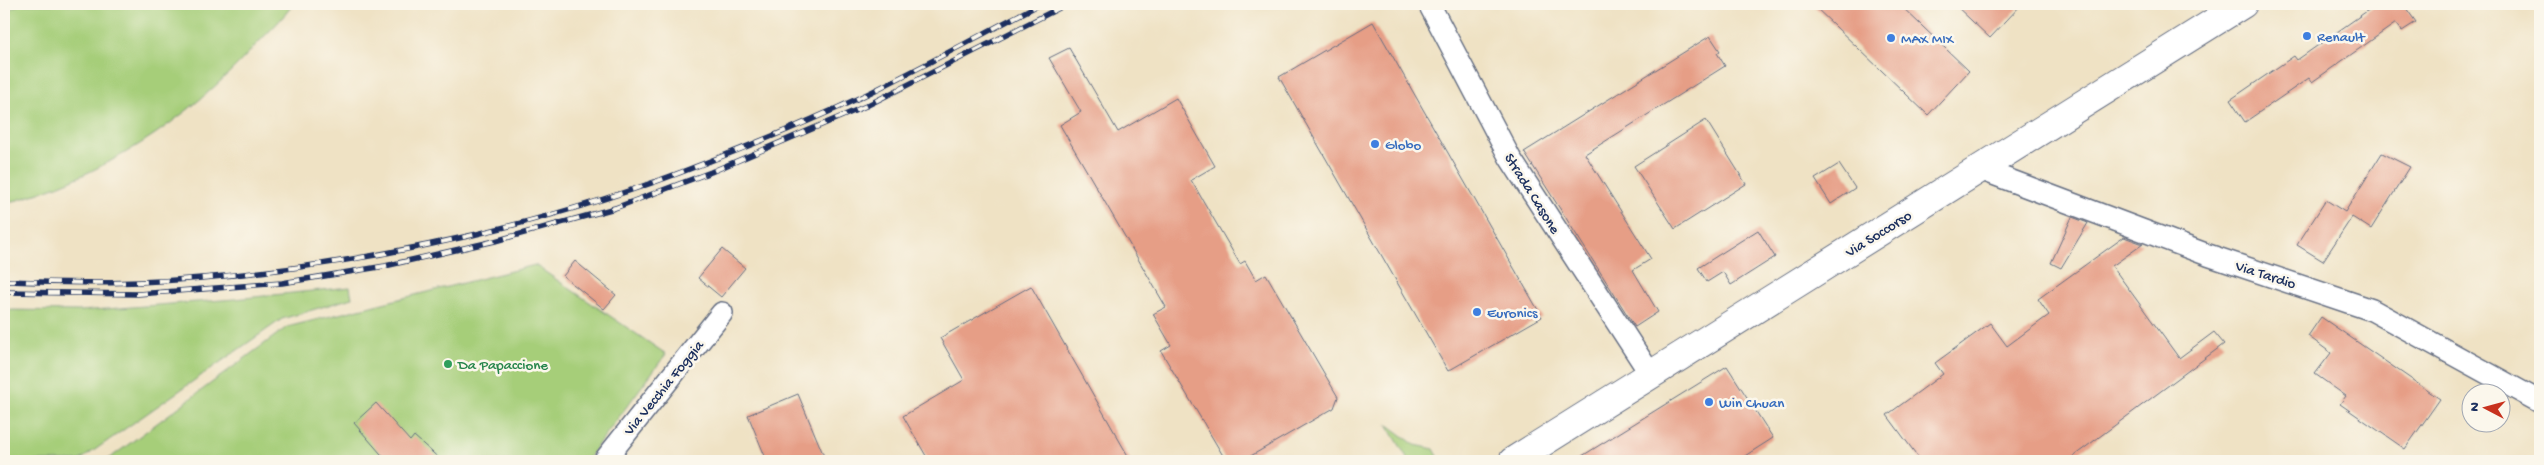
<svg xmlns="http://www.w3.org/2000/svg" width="2544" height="465" font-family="'Gochi Hand',sans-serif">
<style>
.green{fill:#a6ce79;stroke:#607e6c}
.building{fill:#e69e86}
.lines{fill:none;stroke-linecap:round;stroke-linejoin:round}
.street-casing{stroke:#656e82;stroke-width:24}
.secondary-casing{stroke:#656e82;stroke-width:30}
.street{stroke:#fff;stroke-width:21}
.secondary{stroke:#fff;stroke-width:28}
.rail-casing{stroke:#1b2f5e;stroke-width:5.5}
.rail{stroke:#fbf7ec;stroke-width:4;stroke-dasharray:11;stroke-linecap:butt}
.shop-dot{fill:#3f7fe0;stroke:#fbf7ec;stroke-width:2}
.leisure-dot{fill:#2e9e5b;stroke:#fbf7ec;stroke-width:2}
.labels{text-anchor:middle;stroke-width:5;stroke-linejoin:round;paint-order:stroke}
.shop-label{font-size:15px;fill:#366cbe;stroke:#fbf7ec;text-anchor:start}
.street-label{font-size:15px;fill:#1b2f5e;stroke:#fbf7ec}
.leisure-label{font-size:15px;fill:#27864d;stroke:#fbf7ec;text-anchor:start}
</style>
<rect width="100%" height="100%" fill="#fbf7ec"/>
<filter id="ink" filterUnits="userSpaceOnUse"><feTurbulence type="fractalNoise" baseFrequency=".02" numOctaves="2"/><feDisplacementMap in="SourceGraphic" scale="10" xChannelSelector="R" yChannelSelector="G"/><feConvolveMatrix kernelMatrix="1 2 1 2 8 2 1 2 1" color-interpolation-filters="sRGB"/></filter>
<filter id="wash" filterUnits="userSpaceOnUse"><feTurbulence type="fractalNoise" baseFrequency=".0096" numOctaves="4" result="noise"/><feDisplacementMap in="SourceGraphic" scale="20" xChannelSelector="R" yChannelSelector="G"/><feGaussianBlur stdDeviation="1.12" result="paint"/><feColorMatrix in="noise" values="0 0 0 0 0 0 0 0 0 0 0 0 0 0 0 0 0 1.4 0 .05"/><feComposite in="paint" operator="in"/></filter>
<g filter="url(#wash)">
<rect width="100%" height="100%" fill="#efe2c4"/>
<path class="green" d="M20 4H293C283 19 267 33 255 46 185 123 104 176 4 204V12Z
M535 265 666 354 586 461H106L287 327Z
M350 287 352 298 282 319 79 461H4V310L81 311 235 299Z
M1387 424 1415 445 1434 449 1439 458 1435 461H1409Z"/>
<g id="blocks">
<path class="building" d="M1812 4H1899L1969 71 1928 115Z
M1954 4H2022L1990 38Z
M2377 4H2403L2416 22 2402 31 2396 23 2312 82 2309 78 2245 122 2230 100 2294 56 2297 60Z
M1373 22 1542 317 1448 371 1279 77Z
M1710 36 1720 51 1717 53 1725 66 1585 154 1651 259 1633 270 1658 312 1635 327 1524 152Z
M1069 48 1118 132 1176 98 1215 166 1191 180 1240 264 1245 261 1256 280 1266 274 1338 397 1334 408 1242 461 1225 459 1161 351 1171 345 1153 314 1166 307 1060 125 1081 112 1049 58Z
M1706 120 1746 184 1675 229 1634 166Z
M2382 153 2410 167 2371 229 2352 217 2323 261 2297 245 2326 200 2345 212Z
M1839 164 1855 188 1831 204 1815 179Z
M2072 217 2088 223 2061 268 2051 263Z
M1758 230 1775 257 1731 285 1723 272 1707 282 1698 268Z
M2124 237 2143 244 2112 266 2179 358 2214 332 2224 344 2067 461H1921L1887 415 1943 374 1935 363 1990 323 2007 346 2049 315 2038 299Z
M722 249 745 268 721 297 698 278Z
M575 261 616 295 604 309 563 276Z
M1031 286 1131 461H929L903 416 964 380 940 338Z
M2321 317 2440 399 2405 449 2340 404 2346 396 2315 374 2331 353 2308 336Z
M1727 366 1773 438 1737 461H1574Z
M798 394 826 461H767L748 415Z
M376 403 410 441 414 436 442 461H387L354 423Z"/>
</g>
</g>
<g filter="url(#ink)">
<use href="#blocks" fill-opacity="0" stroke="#656e82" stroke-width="1"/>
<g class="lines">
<g class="street-casing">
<path id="street" d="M1429 4 1510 158 1651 375
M1980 169 2208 255 2372 310 2540 402
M604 461 722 313"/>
</g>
<g class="secondary-casing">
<path id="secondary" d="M1513 461 2243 4"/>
</g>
<use href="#street" class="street"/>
<use href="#secondary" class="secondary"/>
<g class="rail-casing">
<path id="rail" d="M4 281C49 282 95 284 140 282 327 273 531 232 705 163 757 143 810 121 861 97 921 68 980 35 1040 4
M4 292 138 294 282 283 385 266 495 241 615 208 711 172 866 106 1067 4"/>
</g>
<use href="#rail" class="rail"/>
</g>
</g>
<g class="shop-dot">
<circle cx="2307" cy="36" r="5"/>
<circle cx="1891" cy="38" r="5"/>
<circle cx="1375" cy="144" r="5"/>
<circle cx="1477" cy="312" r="5"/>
<circle cx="1709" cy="402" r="5"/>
</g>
<circle class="leisure-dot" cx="448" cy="364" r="5"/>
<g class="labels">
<g class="shop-label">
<text x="2317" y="41">Renault</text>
<text x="1901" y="43">MAX MIX</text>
<text x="1385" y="149">Globo</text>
<text x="1487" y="317">Euronics</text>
<text x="1719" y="407">Win Chuan</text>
</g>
<g class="street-label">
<text transform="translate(1533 193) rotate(58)" y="5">Strada Casone</text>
<text transform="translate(1878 233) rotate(-32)" y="5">Via Soccorso</text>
<text transform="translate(2266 274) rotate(18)" y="5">Via Tardio</text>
<text transform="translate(663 387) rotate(-51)" y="5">Via Vecchia Foggia</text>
</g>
<g class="leisure-label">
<text x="458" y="369">Da Papaccione</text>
</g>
</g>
<rect width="2544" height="465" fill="none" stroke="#fbf7ec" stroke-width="20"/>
<g transform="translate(2486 408) rotate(276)"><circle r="24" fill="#fbf7ec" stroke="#a1a7b3"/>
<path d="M0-4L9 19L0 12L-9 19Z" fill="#c8321e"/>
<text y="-8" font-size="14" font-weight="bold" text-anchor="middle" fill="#1b2f5e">N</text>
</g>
</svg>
